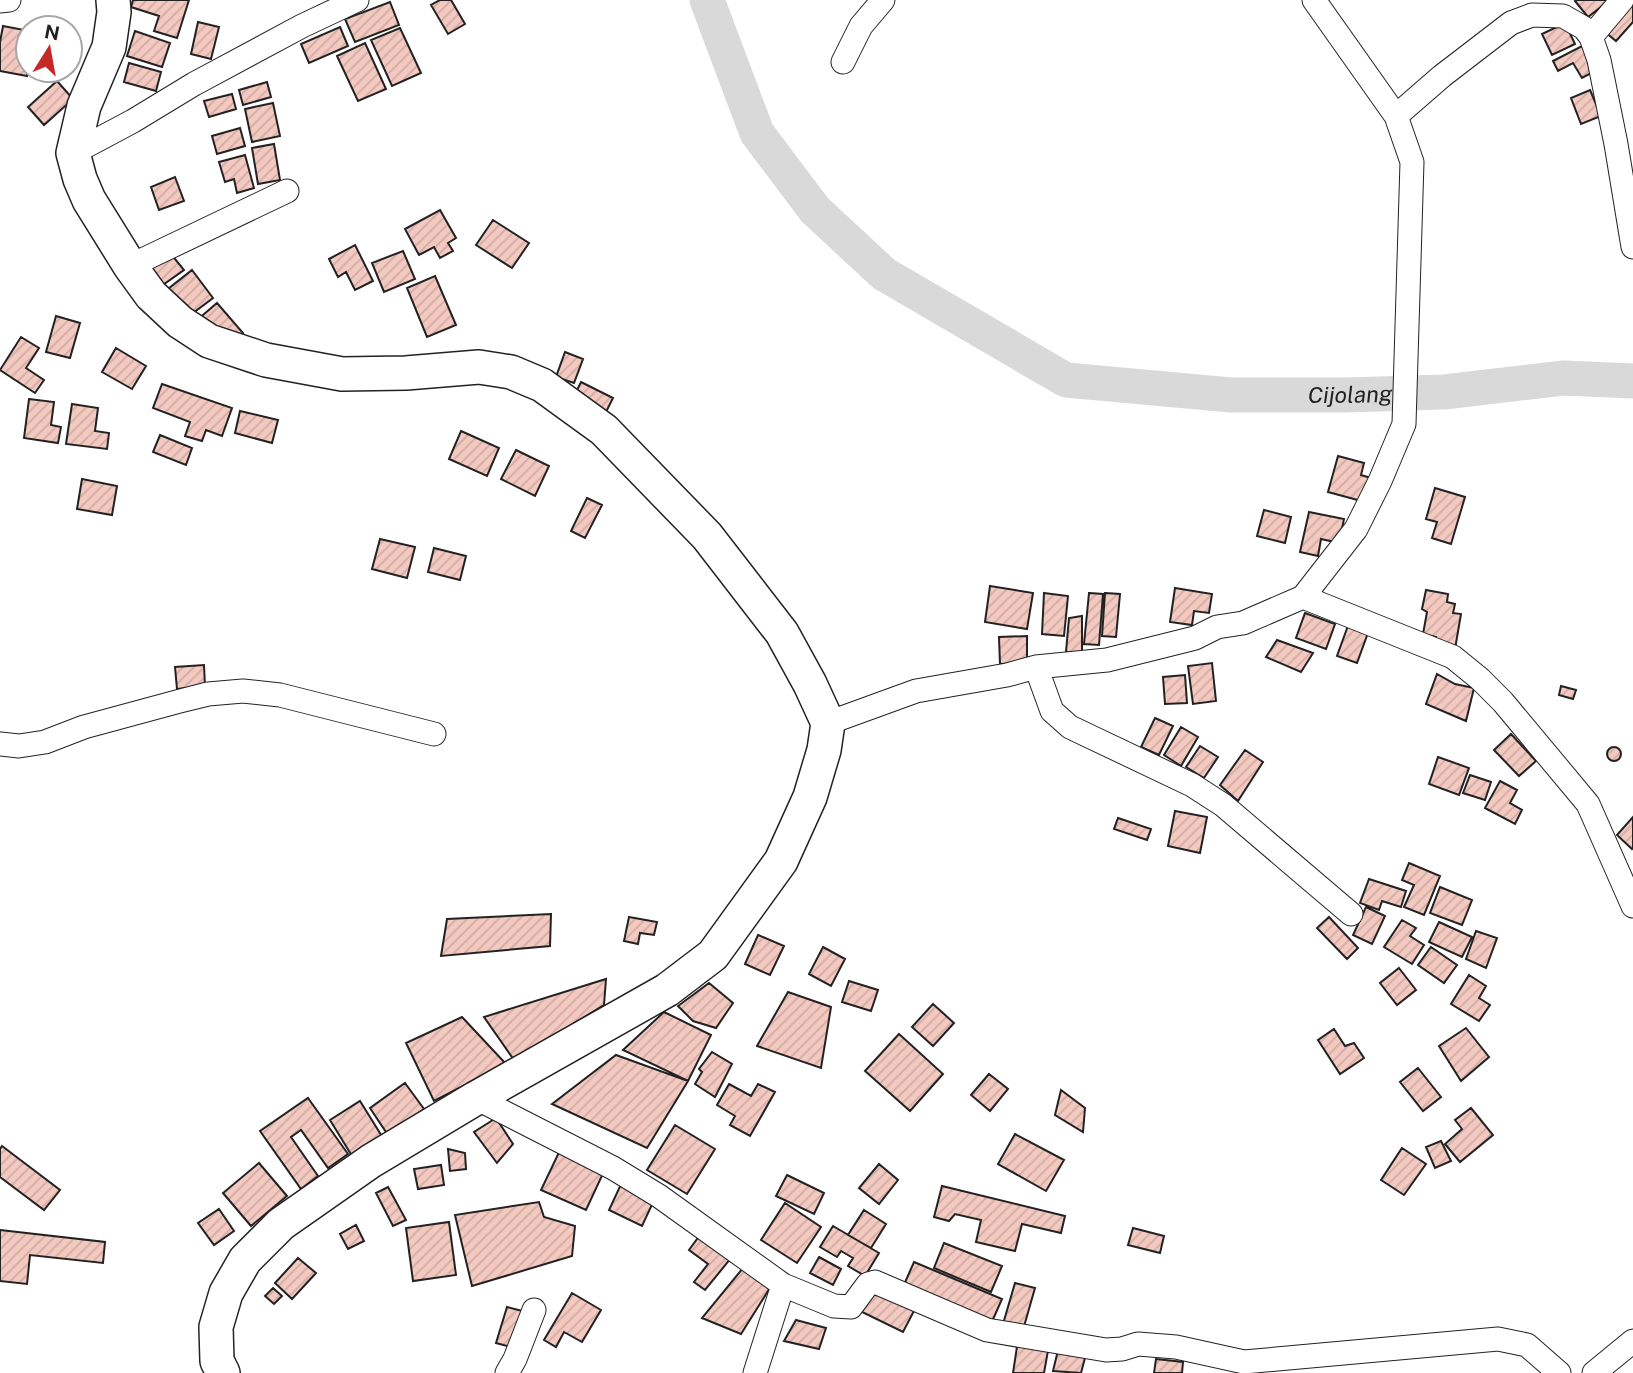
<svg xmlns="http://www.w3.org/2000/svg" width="1633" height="1373" font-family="'Public Sans',sans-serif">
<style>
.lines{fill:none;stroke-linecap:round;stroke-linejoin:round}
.river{stroke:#d9d9d9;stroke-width:35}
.building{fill:url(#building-hatch);stroke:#222;stroke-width:2}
.minor-casing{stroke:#222;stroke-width:25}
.highway-casing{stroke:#222;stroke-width:36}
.minor{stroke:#fff;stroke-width:23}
.highway{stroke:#fff;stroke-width:33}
.labels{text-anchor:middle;stroke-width:5;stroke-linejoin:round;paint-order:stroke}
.water-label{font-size:23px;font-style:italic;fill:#222;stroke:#fff}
</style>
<defs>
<pattern id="building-hatch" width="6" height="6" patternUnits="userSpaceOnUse" patternTransform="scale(1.75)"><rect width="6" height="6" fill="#f3c9c0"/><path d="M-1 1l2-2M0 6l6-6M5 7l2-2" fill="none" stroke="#d0aca5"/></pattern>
</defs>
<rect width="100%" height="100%" fill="#fff"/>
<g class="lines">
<path class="river" id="s1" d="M707 0 757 133 815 210 884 274 1066 380 1231 395H1346L1444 392 1564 378 1633 381"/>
</g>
<path class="building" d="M133 0H189L177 38 154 31 159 16 131 7Z
M440 0H451L465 24 448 34 431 5Z
M1577 0H1610L1588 17 1575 1Z
M1633 0V22L1616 41 1605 32Z
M390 2 399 25 355 42 345 19Z
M198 22 219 27 211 59 191 54Z
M1565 23 1575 44 1552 55 1542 34Z
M3 26 24 30 21 52 28 53 27 76 0 71V42Z
M340 27 348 46 309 63 301 44Z
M400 28 421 73 392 86 371 40Z
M135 31 170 43 162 67 127 56Z
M365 43 386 89 358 101 337 56Z
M1582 46 1595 71 1582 78 1573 63 1558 71 1553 61Z
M129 63 161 72 156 91 124 82Z
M57 81 73 99 44 125 28 107Z
M267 82 271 97 243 105 239 90Z
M1590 90 1601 116 1581 124 1571 98Z
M232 94 236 109 209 117 204 101Z
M273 103 280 136 252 142 245 109Z
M240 128 245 146 217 154 212 136Z
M274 144 280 180 258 184 252 148Z
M245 155 254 188 237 193 234 179 225 182 219 162Z
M175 177 184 201 159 210 151 187Z
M440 210 456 238 448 243 453 251 440 258 434 247 419 255 405 229Z
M493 220 529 243 512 268 476 245Z
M355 245 373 281 355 290 346 272 338 277 329 259Z
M403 251 415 279 384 292 372 263Z
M171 254 184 270 157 289 145 270Z
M192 270 213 298 189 316 168 289Z
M435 276 456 325 427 337 407 288Z
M217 303 243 333 234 340 196 321Z
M56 316 80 323 70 358 46 352Z
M21 337 39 348 26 368 44 380 35 393 0 370Z
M116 348 146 366 132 389 102 372Z
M565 352 583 359 574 383 556 377Z
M581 382 613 398 605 414 573 398Z
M162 384 232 408 222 436 206 430 202 441 185 436 190 422 153 408Z
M29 399 54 402 51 425 61 427 58 443 24 438Z
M72 404 98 408 95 431 109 433 107 449 66 444Z
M240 411 278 420 272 443 235 433Z
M461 431 499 448 487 476 449 459Z
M160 435 192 448 186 465 153 452Z
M516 450 549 466 535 496 501 479Z
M1338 456 1364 463 1361 475 1371 478 1365 502 1328 492Z
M82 479 117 486 112 515 77 509Z
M1435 488 1465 497 1451 544 1432 538 1437 522 1426 519Z
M587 498 602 505 585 538 571 531Z
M1264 510 1291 517 1285 543 1257 536Z
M1309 512 1344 519 1339 543 1321 539 1318 556 1300 552Z
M380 539 415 547 407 578 372 569Z
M434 548 466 556 460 580 428 572Z
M990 586 1033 593 1027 629 985 622Z
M1175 588 1212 594 1209 613 1194 611 1192 625 1170 622Z
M1426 590 1448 594 1447 602 1455 604 1453 613 1461 614 1455 649 1435 646 1436 637 1423 634 1427 612 1422 609Z
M1044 593 1068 596 1064 636 1042 634Z
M1089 593 1103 594 1099 645 1084 644Z
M1105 593 1120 594 1116 637 1102 636Z
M1305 613 1335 624 1326 649 1296 638Z
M1082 616V654L1066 652 1069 618Z
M1349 623 1369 630 1357 663 1337 656Z
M1027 636V663L1000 664 999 637Z
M1277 640 1313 653 1301 672 1266 657Z
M1212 663 1216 701 1193 704 1188 666Z
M204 665 205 686 177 689 175 667Z
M1437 674 1455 684 1474 688 1466 721 1426 704Z
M1185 675 1187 703 1165 704 1163 677Z
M1561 686 1576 690 1573 699 1559 695Z
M1155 718 1173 726 1159 755 1141 747Z
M1181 727 1198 737 1181 766 1164 755Z
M1511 734 1536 761 1519 776 1494 750Z
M1200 746 1218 757 1204 778 1186 767Z
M1607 754a7 7 0 1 1 14 0a7 7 0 1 1-14 0Z
M1245 750 1263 762 1238 801 1220 785Z
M1438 757 1469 768 1459 795 1429 784Z
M1470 775 1491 782 1485 800 1463 793Z
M1500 781 1517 790 1510 803 1522 810 1515 824 1485 808Z
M1175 811 1207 817 1200 853 1168 846Z
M1633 817V848L1632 849 1617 835Z
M1118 818 1151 829 1147 840 1114 829Z
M1409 863 1440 876 1424 915 1404 907 1414 885 1402 880Z
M1369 879 1406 891 1401 907 1382 901 1379 910 1360 903Z
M1440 887 1472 900 1462 925 1430 913Z
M1366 907 1385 916 1372 944 1353 935Z
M551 914 550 946 441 956 447 919Z
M629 917 657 922 654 935 640 933 638 944 624 941Z
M1329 917 1358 948 1347 959 1317 928Z
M1402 920 1416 928 1410 936 1424 945 1412 964 1384 947Z
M1439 922 1472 937 1462 957 1429 942Z
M1476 931 1497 938 1486 968 1466 959Z
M758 935 784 946 770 975 745 964Z
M823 947 845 959 831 986 809 974Z
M1431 947 1457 965 1444 983 1418 965Z
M1399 968 1416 990 1397 1005 1380 983Z
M1469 975 1486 986 1479 998 1490 1005 1479 1021 1451 1004Z
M606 979 604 1005 514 1060 484 1017Z
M849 981 878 990 871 1011 842 1002Z
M709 983 733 1003 716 1028 693 1021 678 1006Z
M788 992 831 1007 821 1068 757 1046Z
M933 1004 954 1023 933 1046 912 1027Z
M664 1012 711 1035 688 1081 623 1050Z
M462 1017 506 1064 434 1101 406 1043Z
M1466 1028 1489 1057 1461 1081 1439 1046Z
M1334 1029 1345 1046 1354 1043 1364 1058 1340 1074 1318 1040Z
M899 1034 943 1074 910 1111 865 1071Z
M712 1052 732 1064 715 1097 695 1084 702 1072 699 1069Z
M616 1055 688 1081 647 1148 552 1104Z
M1418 1068 1441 1097 1423 1111 1400 1082Z
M989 1074 1008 1089 990 1111 971 1095Z
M405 1083 424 1109 388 1135 370 1108Z
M729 1084 751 1096 758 1084 775 1092 750 1136 730 1125 735 1116 717 1105Z
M1061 1090 1085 1108 1083 1132 1055 1115Z
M308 1098 348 1154 328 1168 301 1130 291 1137 318 1176 301 1189 260 1131Z
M360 1101 383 1138 352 1156 330 1120Z
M1471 1108 1493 1135 1460 1162 1445 1144 1462 1129 1455 1120Z
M496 1118 513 1144 497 1163 474 1132Z
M675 1125 715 1149 687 1194 647 1170Z
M1015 1134 1064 1160 1046 1191 998 1164Z
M1441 1141 1451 1161 1435 1168 1426 1147Z
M2 1146 60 1190 44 1210 0 1177V1149Z
M562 1146 606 1167 586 1210 541 1190Z
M1402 1148 1426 1164 1404 1195 1381 1180Z
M448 1149 465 1153 466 1169 450 1171Z
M259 1163 287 1196 251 1226 223 1193Z
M879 1164 898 1180 879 1204 859 1188Z
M441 1165 444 1185 418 1189 414 1169Z
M787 1175 824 1193 814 1214 776 1196Z
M623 1180 656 1196 642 1226 609 1210Z
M942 1186 1065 1216 1061 1233 1022 1224 1015 1251 976 1242 981 1220 955 1214 949 1221 934 1217Z
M388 1187 406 1220 393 1226 376 1193Z
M539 1202 544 1217 575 1226 572 1256 472 1286 455 1215Z
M785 1203 821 1227 797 1263 761 1240Z
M219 1209 234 1231 214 1245 198 1223Z
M864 1210 886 1224 871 1248 848 1235Z
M449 1222 456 1275 413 1281 406 1228Z
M356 1225 364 1241 348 1249 340 1234Z
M833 1226 879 1253 865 1276 848 1266 853 1258 841 1251 837 1257 820 1247Z
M1133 1228 1164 1236 1160 1253 1128 1245Z
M0 1230 105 1242 103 1263 30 1255 27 1284 0 1281Z
M700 1235 731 1258 705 1290 694 1282 708 1264 689 1250Z
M944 1243 1002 1266 991 1292 934 1268Z
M819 1257 841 1269 833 1285 810 1273Z
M298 1258 316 1273 292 1299 275 1283Z
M914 1262 1002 1299 991 1324 903 1287Z
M743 1268 773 1283 741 1334 702 1318Z
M1015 1283 1035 1288 1023 1330 1003 1324Z
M868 1287 914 1311 903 1332 856 1309Z
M273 1288 282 1296 274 1304 265 1296Z
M572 1293 601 1310 582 1342 564 1332 556 1347 544 1340Z
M507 1307 526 1312 515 1348 496 1343Z
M796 1320 826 1328 819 1349 784 1341Z
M1018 1340 1049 1345 1044 1373H1013Z
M1059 1346 1086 1354 1081 1373 1053 1371Z
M1156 1359 1183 1362 1182 1373H1154Z"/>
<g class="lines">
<g class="minor-casing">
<path id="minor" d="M0 1 9 0
M1591 37 1622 0
M843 62 861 26 883 0
M1396 116 1442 76 1511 23 1532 15 1563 16 1584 28 1591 37 1599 60 1616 144 1633 247
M73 153 133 121 194 84 302 26 357 0
M130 266 287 191
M1303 597 1356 529 1380 481 1404 424 1412 162 1396 116 1314 0
M1036 667 1052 711 1070 727 1192 785 1223 805 1351 914
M828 723 916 691 1007 675 1036 667 1107 660 1195 638 1217 627 1243 623 1303 597 1453 657 1480 679 1503 702 1588 804 1633 906
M0 744 19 746 45 742 84 727 180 701 208 694 243 691 280 695 434 734
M476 1098 613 1168 659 1196 783 1285 834 1306 851 1307 868 1284 875 1282 987 1330 1106 1350 1122 1349 1138 1344 1176 1347 1244 1362 1498 1339 1527 1345 1559 1373
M507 1373 515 1359 534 1310
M755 1373 783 1285
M1594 1373 1633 1341"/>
</g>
<g class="highway-casing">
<path id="highway" d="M113 0 114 12 109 47 84 106 73 153 80 179 89 200 130 266 151 295 180 322 209 341 266 360 342 374 406 373 479 367 511 372 542 385 604 430 707 536 782 633 810 684 828 723 824 750 810 797 781 861 713 955 667 990 476 1098 371 1161 281 1224 245 1260 226 1293 216 1327 217 1361 223 1373"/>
</g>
<use href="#minor" class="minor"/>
<use href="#highway" class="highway"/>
</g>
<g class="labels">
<g class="water-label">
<text dy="8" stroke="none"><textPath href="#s1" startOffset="828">Cijolang</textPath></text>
</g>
</g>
<g transform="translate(49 49) rotate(11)"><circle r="33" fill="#ffffff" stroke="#a7a7a7" stroke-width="2"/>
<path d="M0-5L12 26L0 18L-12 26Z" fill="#c62828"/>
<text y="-10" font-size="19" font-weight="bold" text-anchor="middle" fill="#222222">N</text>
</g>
</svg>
